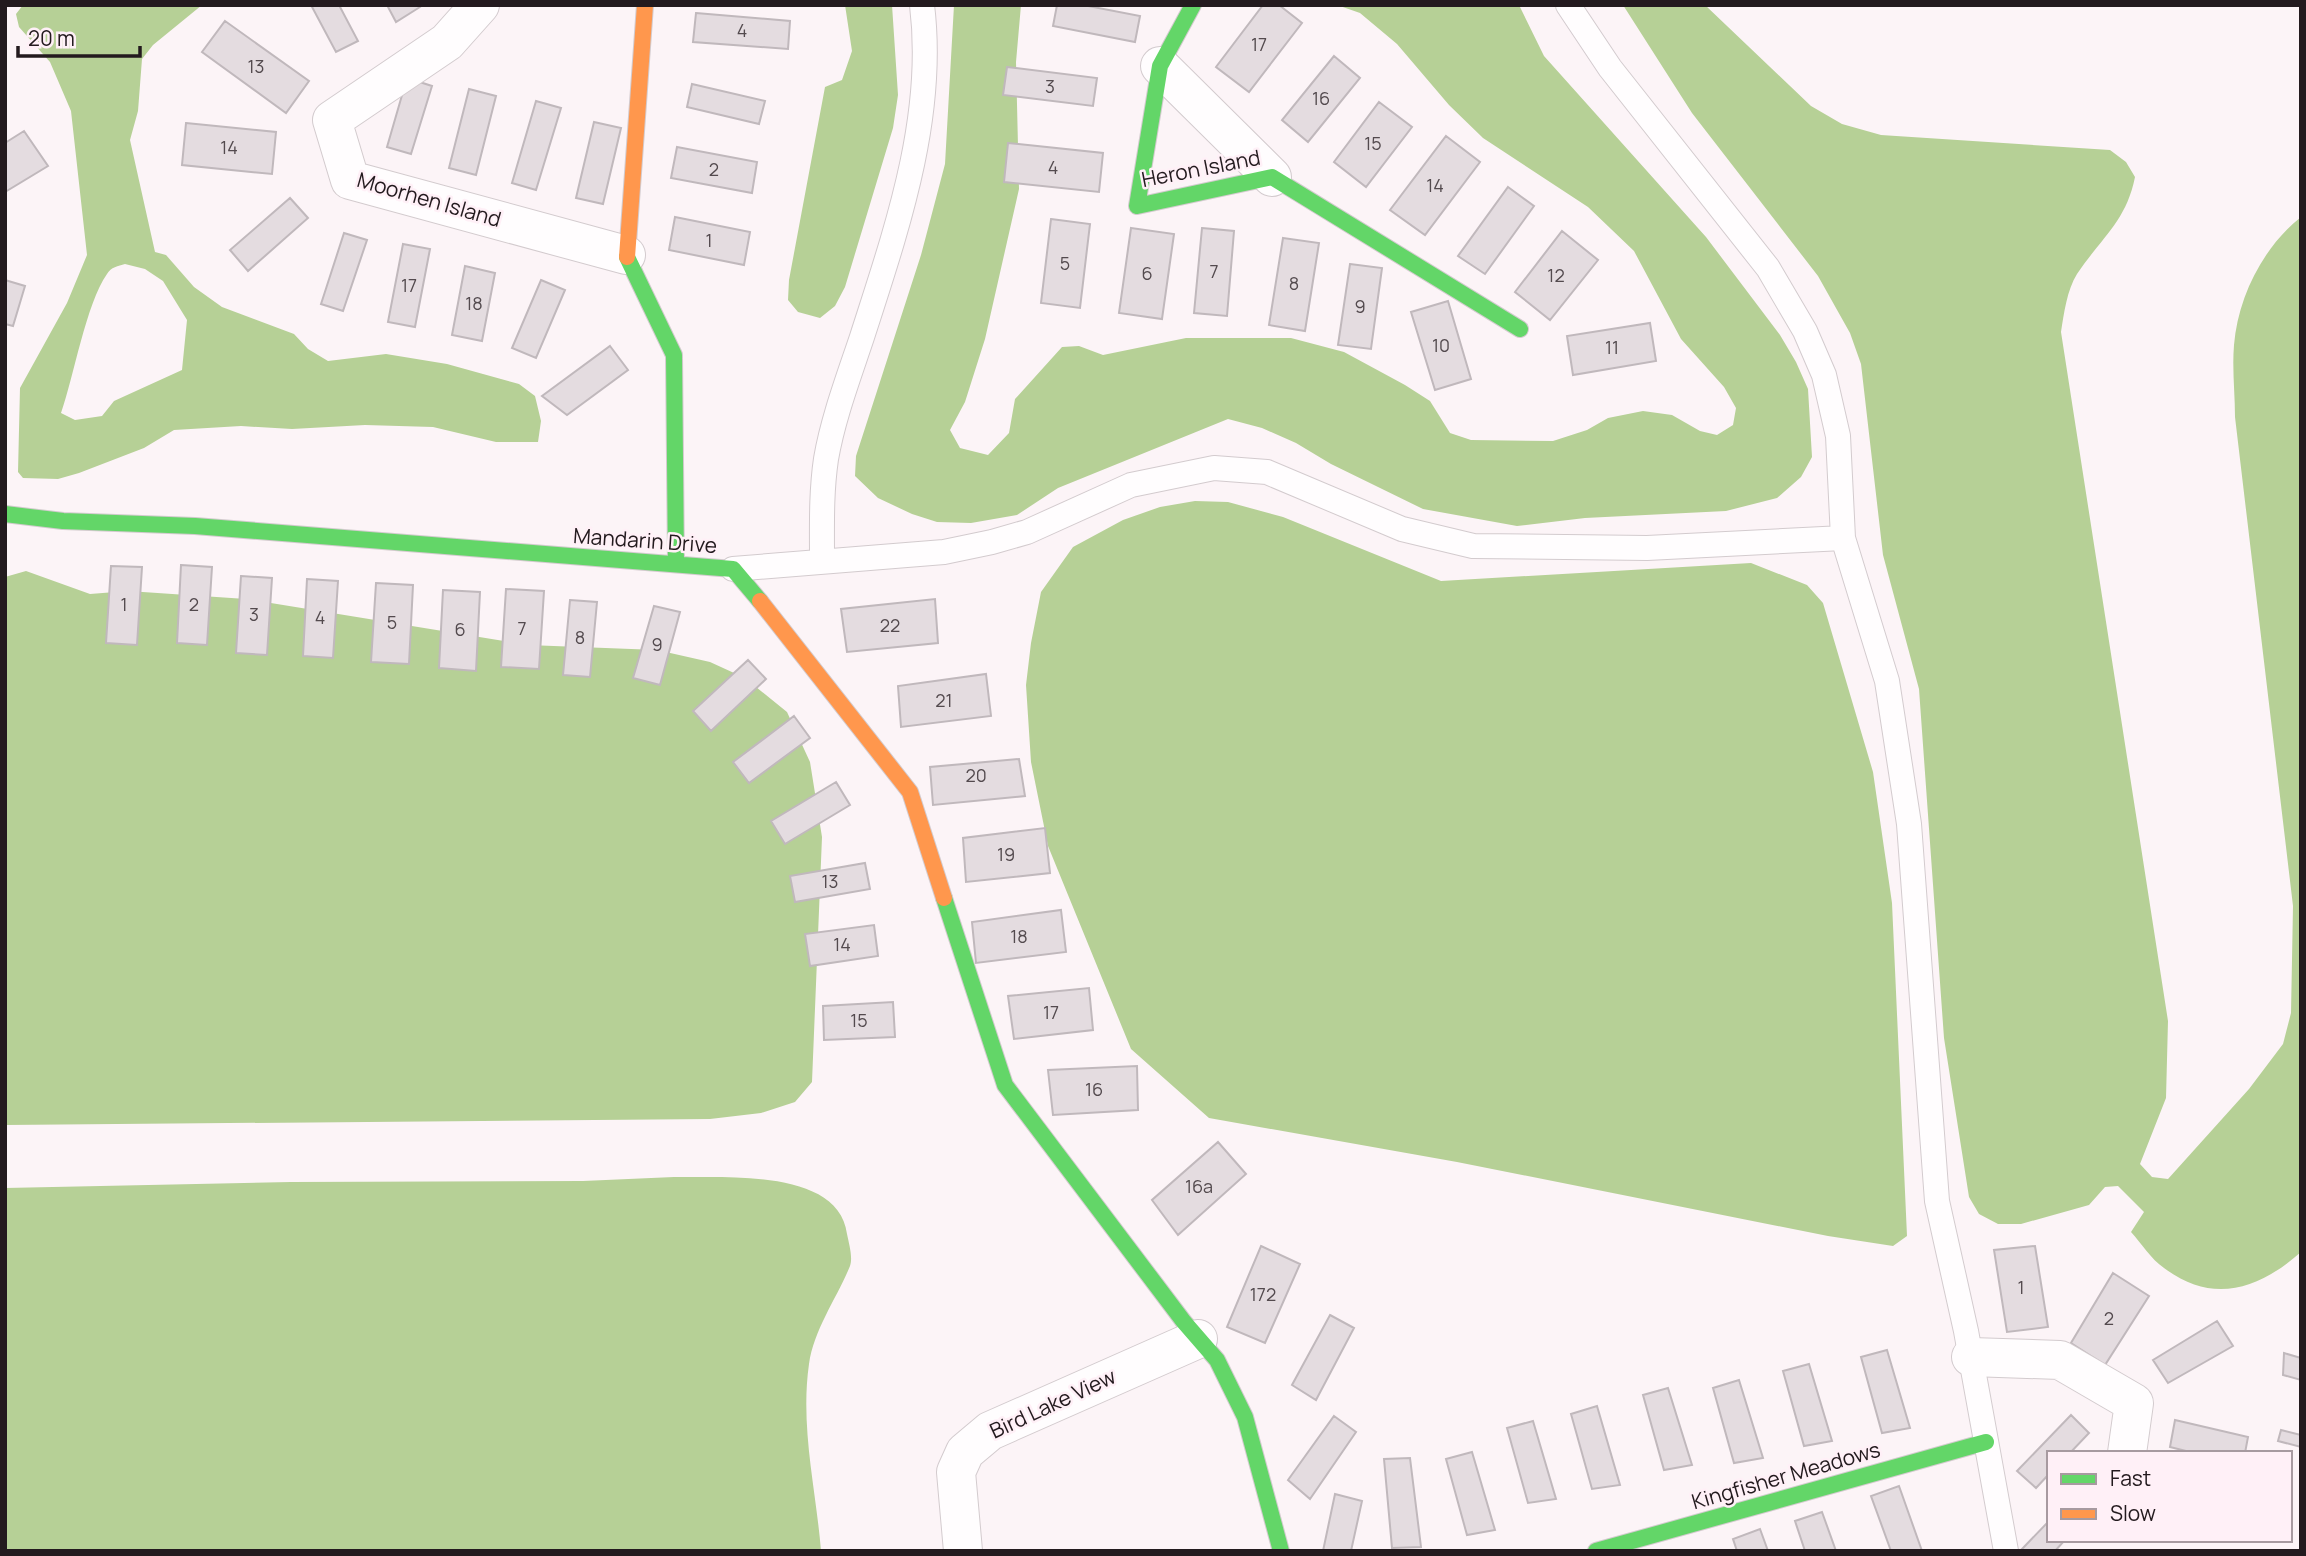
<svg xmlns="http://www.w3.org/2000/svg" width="2306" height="1556" font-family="Manrope,sans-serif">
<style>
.water{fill:#b6d096;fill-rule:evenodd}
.building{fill:#e4dce0;stroke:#c0b8bc;stroke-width:2}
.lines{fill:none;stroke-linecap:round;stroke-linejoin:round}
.lane-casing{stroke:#d3cbce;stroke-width:26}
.street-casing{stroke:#d3cbce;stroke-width:40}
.fast-casing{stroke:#d3cbce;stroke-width:18}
.slow-casing{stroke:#d3cbce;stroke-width:18}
.lane{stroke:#fffdfe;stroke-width:24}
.street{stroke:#fffdfe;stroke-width:38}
.fast{stroke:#63d668;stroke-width:16}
.slow{stroke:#ff974d;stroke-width:16}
.labels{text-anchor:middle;stroke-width:5;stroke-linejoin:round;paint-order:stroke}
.number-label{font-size:18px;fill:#534a4e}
.street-label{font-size:21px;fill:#231a1e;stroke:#fff0f7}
</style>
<rect width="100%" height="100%" fill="#fcf4f7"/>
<path class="water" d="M23 5H202L153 45 142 59 138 111 130 140 155 252 166 255 194 287 222 307 294 334 308 349 328 361 386 354 447 364 519 384 535 396 541 421 538 442H496L433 427 365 425 292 429 241 426 174 430 144 448 79 473 58 479 23 478 18 472 20 388 67 303 87 255 71 111 50 62 19 27 16 14ZM125 264 145 269 163 281 187 320 182 370 114 401 102 416 75 420 61 413C74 376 86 304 107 274 111 267 118 266 125 264Z
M845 5H892L898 95 893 128 845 287 835 306 820 318 798 312 788 300 789 280 825 87 842 80 852 51Z
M954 5H1021L1016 62 1019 189 985 339 965 402 950 430 960 448 988 455 1009 433 1015 399 1062 347 1079 346 1103 355 1186 338H1291L1344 352 1405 385 1430 401 1450 433 1471 440 1553 441 1587 430 1608 418 1643 411 1672 415 1700 431 1717 435 1733 425 1736 408 1724 387 1681 339 1634 251 1588 207 1483 138 1449 105 1397 44 1360 13 1337 5H1519L1544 56 1706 237 1780 335 1796 362 1808 389 1812 457 1801 477 1777 498 1726 511 1585 518 1517 526 1423 509 1331 464 1296 443 1262 428 1228 419 1058 488 1017 515 971 523 937 522 912 514 878 498 855 476 856 456 921 255 945 164Z
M1623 5H1705L1811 106 1842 124 1881 135 2110 150 2126 162 2135 177C2126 222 2101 238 2077 274 2067 290 2064 313 2061 332L2168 1021 2166 1098 2140 1164 2152 1177 2168 1179 2249 1089 2283 1044 2291 1013 2293 906 2235 417C2235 393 2232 369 2234 345 2238 297 2263 247 2301 217V1252C2259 1289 2213 1305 2164 1268 2151 1259 2141 1243 2131 1232L2144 1212 2118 1186 2105 1187 2089 1205 2021 1224H1998L1979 1214 1969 1197 1944 1038 1919 689 1883 555 1861 364 1850 333 1818 276 1692 113Z
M1195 501 1228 502 1283 517 1441 581 1751 563 1807 585 1823 603 1873 772 1892 903 1907 1236 1893 1246 1828 1236 1457 1162 1209 1118 1131 1049 1048 846 1031 762 1026 685 1031 643 1041 592 1073 547 1123 520 1160 507Z
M26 571 90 594 128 591 246 599 528 645 657 650 710 662 745 678 787 712 810 762 822 837 812 1082 795 1102 761 1113 710 1119 5 1125V577Z
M674 1177C723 1178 839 1168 847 1234 849 1244 853 1257 850 1266 837 1298 814 1329 809 1364 800 1427 816 1489 821 1551H5V1188L291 1182 583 1181Z"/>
<path class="building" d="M311 5H339L358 41 336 52Z
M387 5H419L420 7 396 22Z
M1057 5H1083L1140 16 1135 42 1053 26Z
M1263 5H1279L1302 23 1249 92 1216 67Z
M696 13 790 21 788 49 693 42Z
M225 21 309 81 286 113 202 52Z
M1334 56 1360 78 1308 142 1282 120Z
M1007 67 1097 78 1093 106 1003 95Z
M407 78 432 86 411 154 387 147Z
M692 84 765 101 759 124 687 107Z
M469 89 496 96 476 175 449 168Z
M536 101 561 108 536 190 512 183Z
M1379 102 1412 127 1366 187 1334 162Z
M594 122 621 128 603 204 576 198Z
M186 123 276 132 272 174 182 165Z
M24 131 48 166 5 192V143Z
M1446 136 1480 162 1425 235 1390 210Z
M1008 143 1103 153 1099 192 1004 182Z
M677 147 757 162 752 193 671 178Z
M1508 187 1534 206 1485 274 1458 256Z
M290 198 308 218 248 271 230 250Z
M675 217 750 232 744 265 669 250Z
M1051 219 1090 224 1080 308 1041 303Z
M1131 228 1174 234 1162 319 1119 313Z
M1202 228 1234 231 1227 316 1194 313Z
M1562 231 1598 260 1550 320 1515 292Z
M344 233 367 240 343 311 321 304Z
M1283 238 1319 243 1305 331 1269 325Z
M403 244 430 249 415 327 388 322Z
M1350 264 1382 268 1371 349 1338 345Z
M465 266 495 273 482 341 452 335Z
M5 280 25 286 13 326 5 324Z
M541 280 565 290 536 358 512 348Z
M1448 301 1471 379 1435 390 1411 312Z
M1650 323 1656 361 1573 375 1567 336Z
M610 346 628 370 567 415 542 396Z
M181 565 212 567 207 645 177 643Z
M111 566 142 567 137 645 106 643Z
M241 576 272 578 267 655 236 653Z
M307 579 338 581 333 658 303 656Z
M376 583 413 585 409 664 371 662Z
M506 589 544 591 539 669 501 667Z
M443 590 480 592 476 671 439 668Z
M935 599 938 643 847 652 841 609Z
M570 600 597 602 590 677 563 675Z
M654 606 680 612 660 685 633 678Z
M748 660 766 679 711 731 693 711Z
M986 674 991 716 901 727 898 686Z
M794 716 810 738 749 783 733 762Z
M1019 759 1025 796 933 805 930 767Z
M836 782 850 805 785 844 771 821Z
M1045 828 1050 873 966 882 963 838Z
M865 863 870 889 795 902 790 876Z
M1061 910 1066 952 976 963 972 922Z
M874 925 878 956 810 966 805 934Z
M1089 988 1093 1030 1014 1039 1008 996Z
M893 1002 895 1037 824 1040 823 1006Z
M1137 1066 1138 1110 1053 1115 1048 1070Z
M1218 1142 1246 1174 1178 1235 1152 1200Z
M1261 1246 1300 1264 1265 1343 1227 1327Z
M2035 1246 2048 1327 2007 1332 1994 1250Z
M2113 1273 2149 1296 2105 1365 2071 1343Z
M1330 1315 1354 1328 1316 1400 1292 1385Z
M2217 1321 2233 1346 2168 1383 2153 1360Z
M1887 1350 1910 1428 1882 1433 1861 1357Z
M2284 1353 2301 1358V1380L2283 1375Z
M1809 1364 1832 1441 1804 1446 1783 1371Z
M1739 1380 1763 1458 1734 1463 1713 1388Z
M1668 1388 1692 1465 1664 1470 1643 1395Z
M1597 1406 1620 1485 1592 1489 1571 1414Z
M2071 1415 2089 1433 2070 1453H2049V1474L2036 1488 2017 1471Z
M1334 1416 1356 1432 1310 1499 1288 1480Z
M2175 1420 2248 1437 2245 1453H2194L2170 1447Z
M1533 1421 1556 1499 1528 1503 1507 1428Z
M2281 1430 2301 1435V1447L2278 1441Z
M1472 1452 1495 1530 1467 1535 1446 1459Z
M1410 1458 1421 1547 1392 1548 1384 1459Z
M1899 1486 1922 1551H1891L1871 1496Z
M1335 1494 1362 1501 1351 1551H1323Z
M1822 1512 1836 1551H1805L1795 1521Z
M2049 1521V1540H2065L2055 1551H2024L2022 1549Z
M1760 1529 1768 1551H1737L1733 1539Z"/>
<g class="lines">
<g class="lane-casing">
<path id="lane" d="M1568 5 1610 68 1768 268 1805 331 1824 375 1838 436 1843 538 1887 681 1909 824 1937 1201 1966 1331 2006 1551
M822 560C822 526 821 493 826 459 833 418 849 376 862 337 896 231 936 118 922 5
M733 569 944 552 992 542 1027 532 1131 485 1214 468 1267 472 1402 529 1473 546 1647 548 1843 538"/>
</g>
<g class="street-casing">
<path id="street" d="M480 5 447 42 332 120 350 180 626 255
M1160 66 1272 177
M1971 1357 2060 1360 2134 1403 2127 1453
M963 1551 956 1472 965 1452 990 1431 1198 1339"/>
</g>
<g class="fast-casing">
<path id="fast" d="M1193 5 1160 66 1137 206 1272 177 1520 329
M627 257 674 355 676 564
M5 514 63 521 195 526 733 569 760 601
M944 898 1005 1085 1184 1322 1217 1360 1245 1417 1281 1551
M1596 1551 1986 1442"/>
</g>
<g class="slow-casing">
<path id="slow" d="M627 257 645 5
M760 601 910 792 944 898"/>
</g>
<use href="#lane" class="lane"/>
<use href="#street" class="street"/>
<use href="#fast" class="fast"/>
<use href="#slow" class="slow"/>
</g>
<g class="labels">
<g class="number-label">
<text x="742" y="37">4</text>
<text x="1259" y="51">17</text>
<text x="256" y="73">13</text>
<text x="1050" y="93">3</text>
<text x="1321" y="105">16</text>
<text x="1373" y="150">15</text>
<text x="229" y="154">14</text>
<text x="1053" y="174">4</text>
<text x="714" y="176">2</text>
<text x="1435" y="192">14</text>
<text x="709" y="247">1</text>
<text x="1065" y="270">5</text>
<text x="1214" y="278">7</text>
<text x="1147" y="280">6</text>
<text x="1556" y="282">12</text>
<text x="1294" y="290">8</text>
<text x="409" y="292">17</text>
<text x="474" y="310">18</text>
<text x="1360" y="313">9</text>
<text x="1441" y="352">10</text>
<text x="1612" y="354">11</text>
<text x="124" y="611">1</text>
<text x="194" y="611">2</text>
<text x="254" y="621">3</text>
<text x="320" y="624">4</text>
<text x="392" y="629">5</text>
<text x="890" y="632">22</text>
<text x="522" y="635">7</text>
<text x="460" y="636">6</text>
<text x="580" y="644">8</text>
<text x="657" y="651">9</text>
<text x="944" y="707">21</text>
<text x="976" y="782">20</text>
<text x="1006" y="861">19</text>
<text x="830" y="888">13</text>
<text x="1019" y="943">18</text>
<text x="842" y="951">14</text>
<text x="1051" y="1019">17</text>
<text x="859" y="1027">15</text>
<text x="1094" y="1096">16</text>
<text x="1199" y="1193">16a</text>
<text x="2021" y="1294">1</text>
<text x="1263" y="1301">172</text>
<text x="2109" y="1325">2</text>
</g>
<g class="street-label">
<text transform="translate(1201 169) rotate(-11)" y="7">Heron Island</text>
<text transform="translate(429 200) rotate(16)" y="7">Moorhen Island</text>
<text transform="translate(645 541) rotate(4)" y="7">Mandarin Drive</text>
<text transform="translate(1053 1404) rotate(-25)" y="7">Bird Lake View</text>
<text transform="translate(1786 1476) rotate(-16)" y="7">Kingfisher Meadows</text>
</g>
</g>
<rect width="2306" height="1556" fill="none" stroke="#231a1e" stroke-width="14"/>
<rect x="2047" y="1451" width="245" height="91" fill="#fff0f7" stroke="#a79aa0" stroke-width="2"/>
<rect x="2061" y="1474" width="35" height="10" fill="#63d668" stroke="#a79aa0" stroke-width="2"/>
<text x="2110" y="1486" font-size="21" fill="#231a1e">Fast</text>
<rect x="2061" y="1509" width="35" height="10" fill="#ff974d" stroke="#a79aa0" stroke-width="2"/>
<text x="2110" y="1521" font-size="21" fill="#231a1e">Slow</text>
<path d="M18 46v10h122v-10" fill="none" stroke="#231a1e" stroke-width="3.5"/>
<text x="28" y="46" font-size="21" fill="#231a1e" stroke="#fff0f7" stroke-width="5" paint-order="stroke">20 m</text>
</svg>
